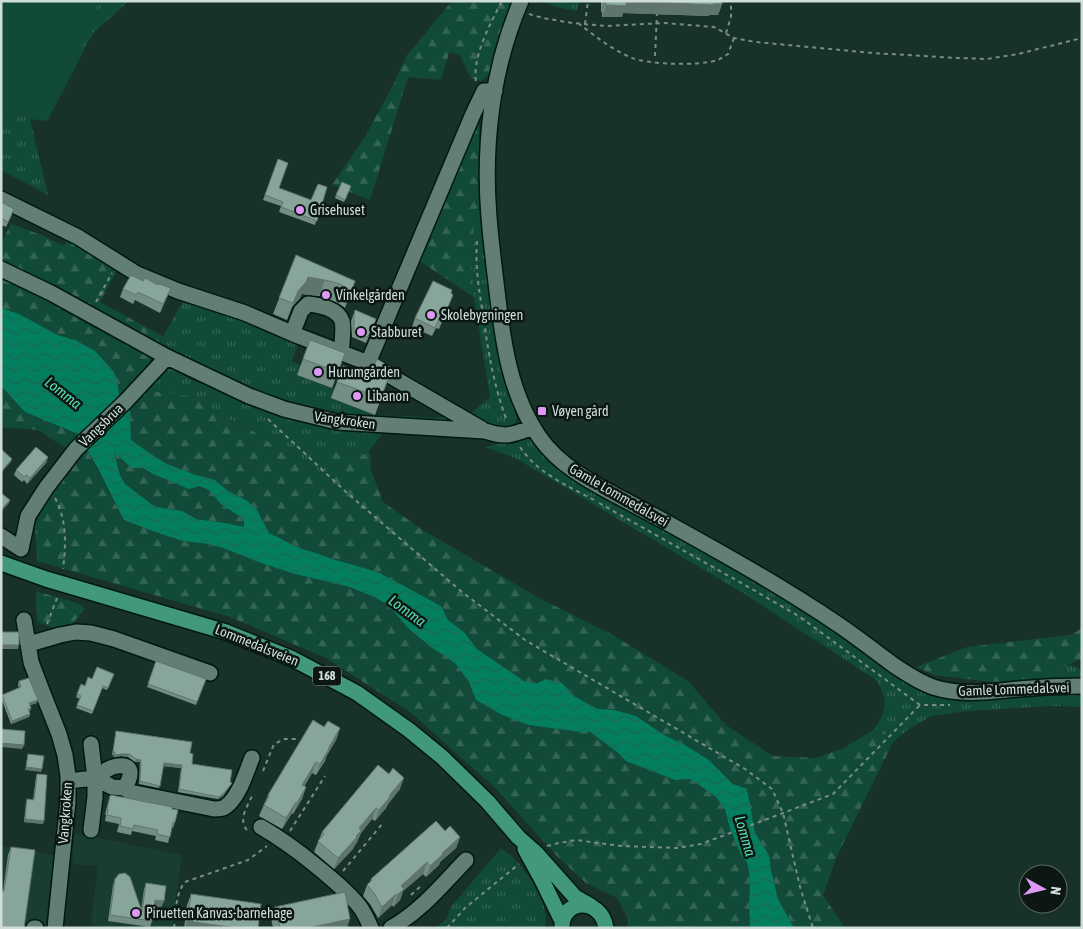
<svg xmlns="http://www.w3.org/2000/svg" width="1083" height="929" font-family="'Asap Condensed',sans-serif">
<style>
.built{fill:#1a3d31}
.grass{fill:url(#grass-tufts)}
.forest{fill:url(#forest-firs)}
.park{fill:#114a38}
.water{fill:url(#water-waves);fill-rule:evenodd}
.lines{fill:none;stroke-linecap:round;stroke-linejoin:round}
.minor-casing{stroke:#011911;stroke-width:18}
.major-casing{stroke:#011911;stroke-width:18}
.path{stroke:#788c84;stroke-width:2;stroke-dasharray:4 4;stroke-linecap:butt}
.minor{stroke:#637f73;stroke-width:15}
.major{stroke:#42987d;stroke-width:15}
.path-bridge{stroke:#788c84;stroke-width:2;stroke-dasharray:4 4;stroke-linecap:butt}
.wall{fill:#758e84}
.shaded-wall{fill:#5f746b}
.building{fill:#88a599;stroke:#5f746b}
.poi-dot{fill:#dd99f3;stroke:#0c1713;stroke-width:2}
.labels{text-anchor:middle;stroke-width:5;stroke-linejoin:round;paint-order:stroke}
.shield{fill:#0c1713;stroke:#94a29d;stroke-width:1}
.shield-label{font-size:12px;font-weight:bold;fill:#cfded8}
.poi-label{font-size:14px;fill:#cfded8;stroke:#0c1713;text-anchor:start}
.street-label{font-size:14px;fill:#cfded8;stroke:#0c1713}
.water-label{font-size:15px;font-style:italic;fill:#56dfb2;stroke:#0c1713}
</style>
<defs>
<pattern id="grass-tufts" width="24" height="20" patternUnits="userSpaceOnUse" patternTransform="scale(1.25)"><rect width="24" height="20" fill="#114a38"/><path d="M3 7l-1-3M5 7V3M7 7l1-3M15 17l-1-3M17 17v-4M19 17l1-3" fill="none" stroke="#336454"/></pattern>
<pattern id="forest-firs" width="22" height="20" patternUnits="userSpaceOnUse" patternTransform="scale(1.25)"><rect width="22" height="20" fill="#114a38"/><path d="M5 1l3.5 6h-7zM16 11l3.5 6h-7z" fill="#336454"/></pattern>
<pattern id="water-waves" width="16" height="10" patternUnits="userSpaceOnUse" patternTransform="scale(1.25)"><rect width="16" height="10" fill="#037f5f"/><path d="M0 5q4-4 8 0t8 0" fill="none" stroke="#1b6753"/></pattern>
</defs>
<rect width="100%" height="100%" fill="#183228"/>
<path class="built" d="M75 833 182 855 172 928H95L94 927 92 924 91 919 98 866 72 864Z
M1 846 54 855 46 928H1Z"/>
<path class="grass" d="M1 1H132L128 2 93 33 47 121 30 119 48 195 1 170Z
M544 1H580L577 11 552 6Z
M479 203 485 222 498 344 517 419 513 427 509 429 350 419 284 404 225 377 159 344 183 301 242 319 299 342 292 361 301 365 297 375 335 389 332 398 375 415 464 419 490 397 474 297 470 256 474 227Z
M171 367 191 380 328 426 353 431 382 434 369 451 370 456 353 452 338 446 328 453 326 470 318 471 283 452 250 429 218 414 193 397 137 401 130 411 126 407 163 368Z
M528 437 547 454 630 508 800 607 926 690 1082 692V707L1052 706 968 711 931 716 906 731 893 742 884 731 873 730C887 712 889 700 876 680L743 593 515 458 485 447Z
M1068 664 1082 670V679L991 682 1023 679 1043 674Z
M501 848C505 852 510 854 513 858 528 872 551 907 545 928H435L447 919 450 908Z"/>
<path class="forest" d="M452 1H515L502 29 491 72 485 78 481 81 471 78 459 54 449 53 441 80 408 77 370 200 332 185 366 135 391 89 408 53 414 47Z
M476 114 479 126V203L474 227 470 256 474 297 415 258Z
M11 224 44 236 64 246 68 239 118 268 100 302 164 337 159 344 136 334 1 265V243Z
M1 272 151 356C151 370 129 389 120 400L118 386 77 341 58 335 19 314 1 308Z
M1 386 25 412 78 434 67 449 38 430 1 427Z
M151 392H168L193 397 218 414 250 429 283 452 318 471 326 470 328 453 338 446 353 452 370 456 371 470 383 502 423 530 539 598 613 635 688 681 726 725 773 756 816 758 844 748 873 730 884 731 893 742 837 856 823 895 845 928H794L778 899 771 870 769 855 755 833 751 812 733 784 709 760 685 745 664 735 636 716 614 710 598 709 574 696 570 691 546 679 537 683 524 681 477 649 464 632 448 620 441 606 378 572 332 559 316 553 302 549 269 533 256 508 246 500 228 491 215 480 196 475 167 464 151 454 131 440 130 411 137 401Z
M87 450 124 520 155 532 183 541 208 544 223 548 261 563 295 574 350 587 376 598 388 605 410 630 431 647 455 663 469 682 476 700 502 715 529 725 580 732H590L617 752 626 761 675 780 691 779 716 797 725 809 730 829 742 857 747 862 750 878 749 905 750 928H628V919L617 898 586 883 556 855 494 787 410 712 326 658 230 617 37 561 35 524 48 499Z
M114 451 132 468H143L153 474 166 479 199 486 210 490 222 505 244 519V528L225 523 195 519 182 511 162 508 154 506 125 484 120 475Z
M36 591 80 604 85 609 73 623 56 629 37 622Z
M1082 628V659L1043 674 1023 679 991 682 934 675 916 667 967 647 1071 635Z"/>
<path class="park" d="M1 1H102L97 6 65 87 47 121 1 114Z"/>
<path class="water" d="M1 308 19 314 58 335 77 341 95 351 114 372 118 386 120 400 130 411 131 440 151 454 167 464 196 475 215 480 228 491 246 500 256 508 269 533 302 549 316 553 332 559 378 572 441 606 448 620 464 632 477 649 524 681 537 683 546 679 562 683 574 696 598 709 614 710 636 716 664 735 685 745 709 760 733 784 747 789 755 833 769 855 771 870 778 899 794 928H750L749 906 750 878 747 862 742 857 730 829 725 809 716 797 691 779 675 780 626 761 617 752 590 732H580L529 725 502 715 476 700 469 682 455 663 431 647 410 630 388 605 376 598 350 587 295 574 261 563 223 548 208 544 183 541 155 532 124 520 97 467 78 434 25 412 1 386ZM114 452 132 468H143L153 474 189 489 199 486 209 490 222 505 244 519V527L225 523 196 519 182 511 162 508 154 506 125 484 120 475Z"/>
<g class="lines">
<g class="minor-casing">
<path id="minor" d="M521 1C492 68 483 145 489 217 491 242 494 266 497 291 503 343 510 395 540 438 559 465 589 481 617 496 636 506 655 516 673 526 729 557 786 589 839 625 858 638 876 652 895 666 907 674 919 682 933 687 960 696 989 692 1018 689 1039 687 1060 686 1082 686
M1 199 78 237 137 274 178 291 245 313 296 335
M1 269 51 293 167 357 249 396 284 409 337 422 485 431C507 438 512 435 533 427
M341 353C342 344 344 328 342 321 338 309 320 305 308 304L301 311 294 329 296 335 368 363
M482 429 368 363 473 114 484 91H495
M1 536 21 549 28 516 46 488 76 449 126 401 167 357
M24 620 31 662 42 691 59 734 65 755 68 776V801L55 928
M29 644 60 635 76 632 91 633 114 639 210 673
M91 744 95 778V797L91 830
M95 778C99 775 102 773 105 771 112 766 131 761 130 774 130 780 127 784 124 788
M68 781 95 778 112 787 124 788 130 792 214 809C217 809 222 809 225 807 239 798 246 772 252 758
M261 827C280 838 298 851 315 865 331 878 347 891 360 907 365 914 368 921 371 928
M34 928H36
M391 928C422 910 441 886 466 860"/>
</g>
<g class="major-casing">
<path id="major" d="M1 563 46 579 226 632 293 659 357 693 409 730 442 757 488 802 518 837 536 853 575 897 591 906
M525 849 542 880 562 921
M562 928C561 899 601 896 606 928"/>
</g>
<path class="path" d="M529 14 543 18 572 23 606 26 664 23 714 27 734 38 756 42 873 53 958 58 987 59 1018 54 1082 38
M578 23C595 36 611 49 630 57 648 65 699 66 718 60 722 58 725 56 728 54L734 38
M585 24 588 1
M726 33 731 17V1
M476 81C472 57 491 22 502 1
M477 241C475 266 479 290 483 315 488 351 494 387 507 421
M96 302 112 273
M268 419 346 492 462 592 525 640 745 769 772 789 783 813 800 887 813 928
M520 447C537 473 568 486 594 500
M55 498C67 520 66 545 63 569
M599 503 752 589 800 617 920 705H950
M47 624 57 598
M263 771 274 744 285 739H296
M247 830C238 820 247 807 252 796
M290 831 325 776
M547 846 559 843 576 840 621 846 677 848 701 844 770 818 833 794 920 705
M343 871 383 823
M411 895 422 885
M174 928C176 913 175 894 185 882L248 860 267 846
M447 928 465 908 519 864"/>
<use href="#minor" class="minor"/>
<use href="#major" class="major"/>
<path class="path-bridge" d="M655 56 657 13"/>
</g>
<path class="wall" d="M601 1H722V4L718 15H709V16L623 13 622 17H602V12H601Z
M278 159 279 188 311 200 327 187 315 225 279 212 281 206 263 200Z
M350 189 344 202 335 198 336 195Z
M1 202 12 215 6 227 1 225Z
M296 255 355 281 345 308 338 303 331 300 319 296 302 294 300 298 292 307 287 320 273 314Z
M143 281 171 288 160 313 135 300 133 304 120 297 123 289Z
M451 294 450 303 439 329 436 328 432 336 412 327 415 318Z
M355 310 376 319 366 343 352 337 351 321Z
M310 340 345 353 332 388 297 375Z
M343 366 370 376 392 368 375 415 331 398Z
M48 457 46 463 27 484 24 480 22 482 14 475 16 470Z
M156 661 206 679 196 705 147 687Z
M114 674 107 690 102 688 92 714 76 708 80 699 76 697 77 694 92 679Z
M19 681 37 703 30 705 31 708 30 711H29L30 714 29 717 11 724 1 698 2 695 19 688 18 684Z
M324 727 340 728 336 740 327 754 325 761 316 775 312 773 304 787H306L302 799 293 814 292 813 282 829 259 816 268 795Z
M116 731 190 753 192 764 232 783 230 786 223 796 218 799 178 792 181 768 163 766 159 788 139 784 140 762H135L128 757 121 756 113 757 114 755H112Z
M37 774 43 824 24 822 26 802 27 799 33 800 36 777Z
M389 774 400 789 388 804 386 808 375 821 372 819 361 833 357 842 355 845 353 849 334 869 314 852 322 832Z
M110 796 172 809 175 822 173 828H172L168 843 155 840 156 836 132 831 131 835 117 832 119 824 105 821 106 815 105 814Z
M445 831 460 837 456 848 440 862 439 865 426 877 423 874 403 891 400 900 393 907 392 905 378 918 370 904 363 896 367 885 370 882 371 879Z
M11 847 24 928 3 891 8 855Z
M115 879 141 910 144 889 146 883 164 901 161 907 154 906 152 921 150 927 108 921 113 885Z
M191 894 258 928H184L187 905Z
M275 907 347 928H273L271 918Z"/>
<path class="shaded-wall" d="M605 1H606L602 12H601Z
M626 1 713 4H722L718 15H709V16L623 13 622 17H602L606 5Z
M308 277 325 280 319 296 302 294 300 298 292 307 287 320 298 291Z
M171 288 167 297 160 313 163 304Z
M48 457 46 463 27 484 30 478Z
M12 459 11 462 1 473V472Z
M10 500 9 503 1 512V510Z
M1 645H19L18 649H1Z
M38 700 37 703 28 706 29 703Z
M30 714 29 717 11 724 12 721Z
M340 728 336 740 316 775 320 764 328 749Z
M1 743 24 745 22 749 1 747Z
M122 754H129L128 757 121 756 113 757 114 755Z
M136 759 141 760 140 762H135Z
M316 762 312 773 298 797 302 785Z
M164 763 182 765 181 768 162 766Z
M26 767 42 769 41 772 25 770Z
M404 778 400 789 388 804 386 808 375 821 379 810 389 796Z
M232 783 223 796 218 799 219 797Z
M306 787 302 799 293 814 297 803Z
M296 802 292 813 282 829 286 818Z
M376 808 372 819 361 833 357 842 355 845 353 849 334 869 338 858 359 828Z
M25 819 44 821 43 824 24 822Z
M460 837 456 848 440 862 439 865 426 877 430 866 442 853Z
M427 862 423 874 403 891 400 900 393 907 401 886Z
M396 894 392 905 378 918 382 907Z
M155 900 164 901 161 907 153 906Z
M350 919 347 928H308Z
M187 921 237 928H185Z"/>
<path class="building" d="M606 1H722V4H713V5L626 1V6L606 5Z
M278 159 288 163 279 188 311 200 318 184 327 187 317 221 281 207 283 202 265 195Z
M342 182 351 186 345 200 336 195Z
M1 202 14 209 8 222 1 218Z
M296 255 355 281 351 292 344 286 337 283 325 280 308 277 306 282 298 291 293 303 279 298Z
M131 275 143 281 145 278 158 285 159 284 171 288 163 304 138 292 136 295 123 289Z
M433 281 452 290 451 293 453 295 442 321 439 319 435 328 415 318Z
M355 310 376 319 368 337 354 331V315Z
M310 340 345 353 338 372 303 359Z
M377 359 392 368 381 398 337 382 343 366 370 376Z
M36 447 48 457 30 478 26 475 24 477 16 470Z
M1 449 12 459 1 472Z
M1 493 10 500 1 510Z
M1 632H19V645H1Z
M156 661 206 679 197 702 148 684Z
M97 667 114 674 108 688 103 686 93 711 77 705 81 696 77 694 81 684 85 686 88 677 92 679Z
M29 678 38 700 29 703 31 708 28 709 30 714 12 721 2 695 21 687 19 681Z
M313 720 324 727 328 721 340 728 328 749H329L320 764 316 762 302 785 306 787 297 803 296 802 286 818 264 805 269 796 268 795Z
M1 729 25 731 24 745 1 743Z
M116 731 192 742 190 753 193 754 192 764 232 770 230 782 232 783 224 793 219 797 179 789 182 765 164 763 160 786 140 781 141 760 136 759 129 754H122L114 755 115 752H113Z
M28 754 44 756 42 769 26 767Z
M378 765 389 774 393 768 404 778 389 796 390 797 379 810 376 808 359 828 361 831 356 836 357 837 338 858 318 841 324 834 322 832Z
M37 774 47 775 44 821 25 819 27 799 34 800Z
M111 795 172 807V809L178 810 175 822H173L170 837 157 834 158 830 134 825 133 829 120 826 121 818 107 815 108 809H107L110 796Z
M436 821 445 831 450 826 460 837 442 853 443 854 430 866 427 862 401 886 404 889 397 895 396 894 382 907 374 893 367 885 372 880 371 879Z
M11 847 35 850 24 928H1V891H4Z
M125 873 130 877 142 912 146 883 166 886 164 901 155 900 152 921 110 915 115 879 119 874Z
M345 892 350 919 308 928H280L275 907Z
M191 894 261 904 258 928H237L187 921Z"/>
<g class="poi-dot">
<circle cx="300" cy="210" r="5"/>
<circle cx="326" cy="295" r="5"/>
<circle cx="431" cy="315" r="5"/>
<circle cx="361" cy="332" r="5"/>
<circle cx="318" cy="372" r="5"/>
<circle cx="357" cy="396" r="5"/>
<rect x="537" y="406" width="10" height="10" rx="2.5"/>
<circle cx="136" cy="913" r="5"/>
</g>
<g class="labels">
<rect class="shield" x="313" y="666.5" width="28" height="19" rx="4"/>
<g class="shield-label">
<text x="327" y="680">168</text>
</g>
<g class="poi-label">
<text x="310" y="215">Grisehuset</text>
<text x="336" y="300">Vinkelgården</text>
<text x="441" y="320">Skolebygningen</text>
<text x="371" y="337">Stabburet</text>
<text x="328" y="377">Hurumgården</text>
<text x="367" y="401">Libanon</text>
<text x="552" y="416">Vøyen gård</text>
<text x="146" y="918">Piruetten Kanvas-barnehage</text>
</g>
<g class="street-label">
<text transform="translate(345 420) rotate(8)" y="5">Vangkroken</text>
<text transform="translate(101 425) rotate(-44)" y="5">Vangsbrua</text>
<text transform="translate(619 495) rotate(30)" y="5">Gamle Lommedalsvei</text>
<text transform="translate(257 645) rotate(22)" y="5">Lommedalsveien</text>
<text transform="translate(1014 689) rotate(-2)" y="5">Gamle Lommedalsvei</text>
<text transform="translate(65 813) rotate(-86)" y="5">Vangkroken</text>
</g>
<g class="water-label">
<text transform="translate(63 393) rotate(38)" y="5">Lomma</text>
<text transform="translate(407 611) rotate(36)" y="5">Lomma</text>
<text transform="translate(745 836) rotate(74)" y="5">Lomma</text>
</g>
</g>
<rect width="1083" height="929" fill="none" stroke="#cfded8" stroke-width="5"/>
<g transform="translate(1043 889) rotate(98)"><circle r="24" fill="#0c1713" stroke="#5a6762"/>
<path d="M0-4L9 19L0 12L-9 19Z" fill="#dd99f3"/>
<text y="-8" font-size="14" font-weight="bold" text-anchor="middle" fill="#cfded8">N</text>
</g>
</svg>
